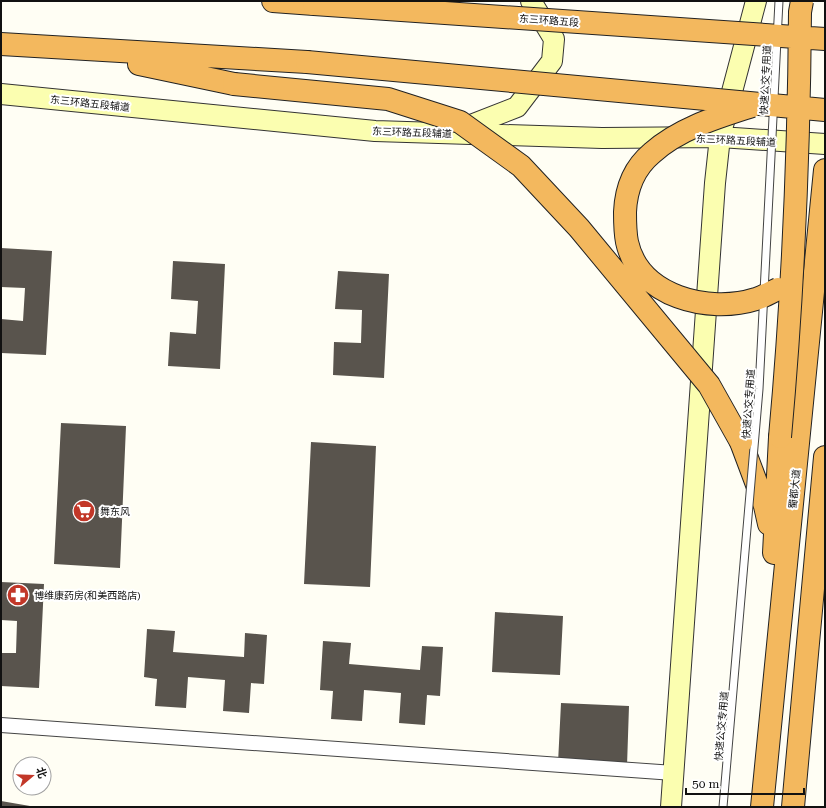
<svg xmlns="http://www.w3.org/2000/svg" width="826" height="808" font-family="'Roboto Serif','Noto Sans SC',serif">
<style>
.building{fill:#59544d}
.lines{fill:none;stroke-linecap:round;stroke-linejoin:round}
.street-casing{stroke:#444;stroke-width:16}
.secondary-casing{stroke:#333;stroke-width:22}
.highway-casing{stroke:#222;stroke-width:24}
.street{stroke:#fff;stroke-width:14}
.secondary{stroke:#fbfeb0;stroke-width:20}
.highway{stroke:#f3b85e;stroke-width:22}
.lane-bridge-casing{stroke:#444;stroke-width:9;stroke-linecap:butt}
.highway-bridge-casing{stroke:#222;stroke-width:24;stroke-linecap:butt}
.lane-bridge{stroke:#fff;stroke-width:7}
.highway-bridge{stroke:#f3b85e;stroke-width:22}
.labels{text-anchor:middle;stroke-width:4;stroke-linejoin:round;paint-order:stroke}
.street-label{font-size:10px;fill:#111;stroke:#fff}
.poi-label{font-size:10px;fill:#111;stroke:#fff;text-anchor:start}
</style>
<rect width="100%" height="100%" fill="#fffef4"/>
<path class="building" d="M1 248 52 251 46 355 1 353V319L23 321 25 288 1 287Z
M173 261 225 264 220 369 168 366 170 332 196 334 198 301 171 299Z
M338 271 389 274 384 378 333 375 334 342 361 343 362 310 335 309Z
M61 423 126 426 120 568 54 564Z
M311 442 376 446 370 587 304 584Z
M1 582 44 584 39 688 1 686V653H16L17 621 1 620Z
M495 612 563 616 560 675 492 672Z
M147 629 175 631 173 652 244 657 245 633 267 635 264 684 251 683 249 713 223 711 225 680 188 677 186 708 155 706 157 679 144 677Z
M323 641 351 643 349 664 420 670 422 646 443 647 440 696 427 695 425 725 399 723 401 693 364 690 362 721 331 719 333 691 320 690Z
M561 703 629 706 627 766 558 763Z
M1 801 30 806V807H1Z"/>
<g class="lines">
<g class="street-casing">
<path id="street" d="M1 725 674 773"/>
</g>
<g class="secondary-casing">
<path id="secondary" d="M1 94 375 131 602 138 720 137 825 144
M458 130 517 107 552 61 554 39 531 1
M671 807 715 183 720 137 756 1"/>
</g>
<g class="highway-casing">
<path id="highway" d="M273 1 314 4
M1 44 307 62
M139 64 234 84
M741 442 765 506 769 524
M774 553 780 437
M762 807 825 170
M793 807 825 457"/>
</g>
<use href="#street" class="street"/>
<use href="#secondary" class="secondary"/>
<use href="#highway" class="highway"/>
<g class="lane-bridge-casing">
<path id="lane-bridge" d="M723 807 759 389 779 1"/>
</g>
<g class="highway-bridge-casing">
<path id="highway-bridge" d="M314 4 825 39
M307 62 825 110
M234 84 388 99 460 122 521 166 579 228 709 385 741 442
M752 106C718 117 680 128 652 153 634 168 626 189 625 212 625 222 625 232 627 242 639 297 709 314 756 299 763 297 771 292 778 289
M780 437C793 295 799 154 800 12L802 1"/>
</g>
<use href="#lane-bridge" class="lane-bridge"/>
<use href="#highway-bridge" class="highway-bridge"/>
</g>
<defs>
<g id="supermarket-disc" transform="scale(1.15)"><circle r="9.5" fill="#c23728" stroke="#fff"/><path d="M-6-5.5h2.5l.6 2H6L4.5 2H-2.5L-4.4-4H-6ZM-1.5 3.2a1.3 1.3 0 1 0 .1 0ZM3 3.2a1.3 1.3 0 1 0 .1 0Z" fill="#fff"/></g>
<g id="pharmacy-disc" transform="scale(1.15)"><circle r="9.5" fill="#c23728" stroke="#fff"/><path d="M-2-6h4v4h4v4h-4v4h-4v-4h-4v-4h4Z" fill="#fff"/></g>
</defs>
<g fill-rule="evenodd">
<use href="#supermarket-disc" x="84" y="511"/>
<use href="#pharmacy-disc" x="18" y="595"/>
</g>
<g class="labels">
<g class="street-label">
<text transform="translate(549 20) rotate(4)" y="4">东三环路五段</text>
<text transform="translate(765 80) rotate(-87)" y="4">快速公交专用道</text>
<text transform="translate(90 103) rotate(6)" y="4">东三环路五段辅道</text>
<text transform="translate(412 132) rotate(2)" y="4">东三环路五段辅道</text>
<text transform="translate(736 140) rotate(3)" y="4">东三环路五段辅道</text>
<text transform="translate(748 404) rotate(-86)" y="4">快速公交专用道</text>
<text transform="translate(794 489) rotate(-84)" y="4">蜀都大道</text>
<text transform="translate(721 726) rotate(-85)" y="4">快速公交专用道</text>
</g>
<g class="poi-label">
<text x="100" y="515">舞东风</text>
<text x="34" y="599">博维康药房(和美西路店)</text>
</g>
</g>
<rect width="826" height="808" fill="none" stroke="#111111" stroke-width="4"/>
<g transform="translate(32 776) rotate(71)"><circle r="19" fill="#ffffff" stroke="#a0a0a0"/>
<path d="M0-3L7 15L0 10L-7 15Z" fill="#c23728"/>
<text y="-6" font-size="11" font-weight="bold" text-anchor="middle" fill="#111111">北</text>
</g>
<path d="M686 788v6h118v-6" fill="none" stroke="#111111" stroke-width="2"/>
<text x="692" y="788" font-size="12" fill="#111111" stroke="#ffffff" stroke-width="3" paint-order="stroke">50 m</text>
</svg>
